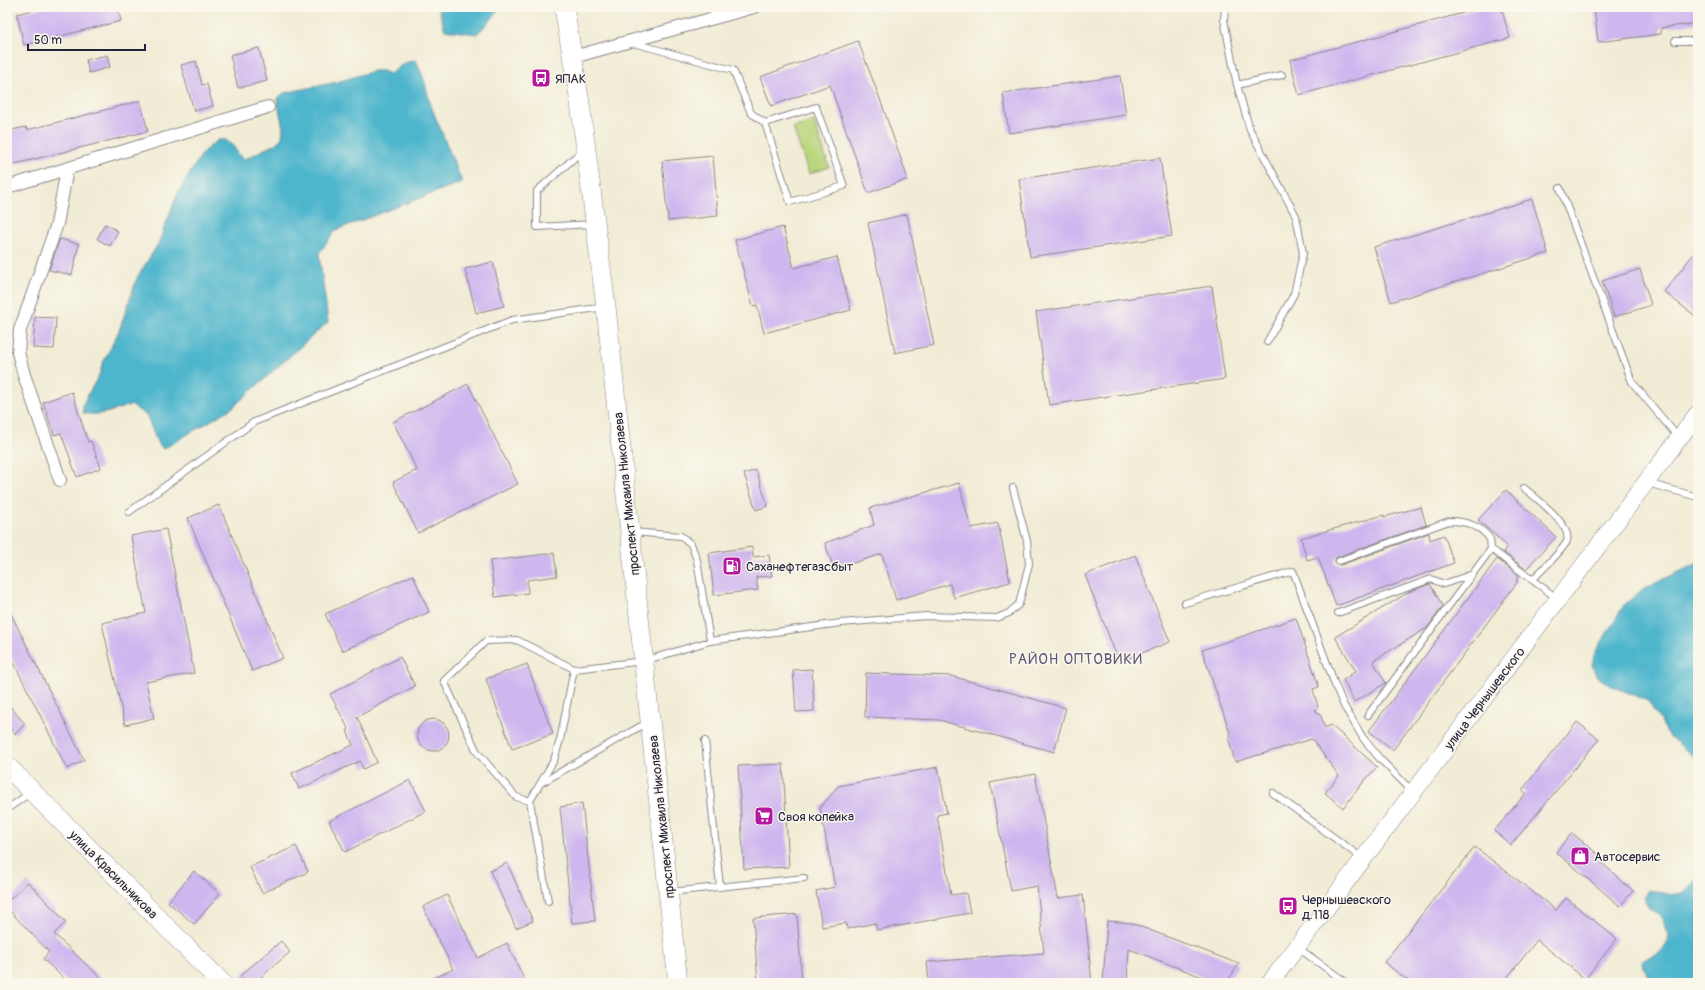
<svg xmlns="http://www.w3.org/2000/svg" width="1705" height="990" font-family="Pangolin,sans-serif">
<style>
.green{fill:#bad57b;stroke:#6e7c5b}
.water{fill:#4eb5cc;stroke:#386c84}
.building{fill:#ceb6ef}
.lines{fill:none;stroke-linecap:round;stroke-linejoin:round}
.service-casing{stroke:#8a8788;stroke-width:8}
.minor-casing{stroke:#8a8788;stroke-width:14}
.secondary-casing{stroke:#8a8788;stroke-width:18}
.primary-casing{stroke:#8a8788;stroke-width:20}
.service{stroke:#fff;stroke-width:6}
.minor{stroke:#fff;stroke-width:12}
.secondary{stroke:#fff;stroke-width:17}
.primary{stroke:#fff;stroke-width:19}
.labels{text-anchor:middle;stroke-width:3;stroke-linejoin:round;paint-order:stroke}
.poi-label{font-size:13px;fill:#22223b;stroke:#fbf7ec;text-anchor:start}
.street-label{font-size:13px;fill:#22223b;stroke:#fbf7ec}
.quarter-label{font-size:15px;letter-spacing:1px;fill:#5e567a;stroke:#fbf7ec}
</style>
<rect width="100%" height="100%" fill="#fbf7ec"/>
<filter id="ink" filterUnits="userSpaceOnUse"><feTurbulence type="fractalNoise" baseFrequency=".025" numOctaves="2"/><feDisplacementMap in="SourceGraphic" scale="8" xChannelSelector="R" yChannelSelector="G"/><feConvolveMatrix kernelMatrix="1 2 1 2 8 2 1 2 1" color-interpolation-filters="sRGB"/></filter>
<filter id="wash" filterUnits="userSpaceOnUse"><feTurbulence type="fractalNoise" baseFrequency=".012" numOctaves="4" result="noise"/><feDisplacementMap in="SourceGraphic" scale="16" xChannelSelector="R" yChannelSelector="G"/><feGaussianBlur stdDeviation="0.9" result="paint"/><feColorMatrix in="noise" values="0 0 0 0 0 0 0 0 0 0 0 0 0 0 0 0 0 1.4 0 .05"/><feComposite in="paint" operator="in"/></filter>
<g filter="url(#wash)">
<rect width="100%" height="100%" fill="#f1ecd5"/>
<path class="green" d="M814 121 829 167 809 174 793 128Z"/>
<path class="water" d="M438 7H498L496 14 477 34 445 30Z
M416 60 424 79 431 106 462 182 336 230 319 253 328 322 232 408 163 449 157 442 147 416 131 405C113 410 102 417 83 413V404L100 373 102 365 119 331 137 278 158 244 178 193 203 152 218 140H226L233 146 243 160 275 144 282 138 283 128 277 99 284 93 337 82 373 71H383L390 74 404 63Z
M1698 563V765L1692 755 1670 737 1648 701 1610 685 1599 678 1592 666 1595 653 1624 605 1643 589Z
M1698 878V983H1650L1642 961C1657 953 1672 950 1667 930 1665 926 1665 922 1662 919 1653 909 1650 912 1644 897L1647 891C1674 889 1676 906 1698 878Z"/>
<g id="blocks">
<path class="building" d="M45 7H118L121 21 24 45 17 14Z
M1485 7H1501L1510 38 1299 95 1290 60Z
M1594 7H1698V23L1661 28V34L1598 42Z
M858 41 880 99 908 179 868 193 830 85 771 106 760 77Z
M259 48 267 81 238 88 230 55Z
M107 55 110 67 89 73 86 60Z
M196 61 202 85 207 84 213 106 194 111 181 65Z
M1120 76 1126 115 1009 133 1003 93Z
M140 101 148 131 7 166V131L26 127 27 130Z
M713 156 718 216 668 221 662 161Z
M1160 158 1172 236 1030 257 1019 179Z
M1532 199 1548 253 1391 302 1374 247Z
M907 214 934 345 895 353 868 223Z
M105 224 118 231 110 246 97 239Z
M783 227 794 268 837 257 851 310 764 333 757 305 753 306 735 240Z
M60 239 79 244 72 275 49 270Z
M1698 248V318L1664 292Z
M493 262 504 306 476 313 465 269Z
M1640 269 1651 305 1614 317 1602 281Z
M1212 286 1225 379 1049 405 1036 312Z
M35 317 56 318 54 349 33 348Z
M468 384 518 484 418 533 393 482 417 470 393 422Z
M72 392 88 442 91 441 101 468 77 477 61 433 54 435 43 402Z
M756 470 768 506 756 510 744 474Z
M959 483 971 528 998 523 1010 582 954 598 950 584 896 600 882 554 834 569 825 543 874 525 870 508Z
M1506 490 1556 537 1526 569 1503 552 1507 546 1478 520Z
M219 505 283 658 252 671 188 518Z
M1421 507 1426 525 1337 557 1335 560V563L1341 565 1429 533 1430 540 1444 535 1454 563 1336 606 1318 557 1307 560 1301 538 1384 515V517Z
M166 529 194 673 146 682 154 718 125 725 102 623 146 613 131 536Z
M752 547 753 557 769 555 772 576 756 577 758 590 714 595 709 553Z
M554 553 557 576 527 580 528 593 495 597 490 561Z
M1135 555 1170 642 1119 662 1085 575Z
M1497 559 1519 576 1516 580 1518 581 1393 750 1369 731Z
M413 575 429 612 342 651 325 614Z
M1430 584 1443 606 1427 628 1373 661 1386 683 1354 702 1343 680 1356 671 1335 637 1409 592Z
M7 606 84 760 67 769 7 649Z
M1296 618 1319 687 1313 689 1318 707 1315 710 1321 716 1325 728 1331 725 1377 767 1365 780 1343 808 1325 793 1339 776 1312 739 1235 762 1228 737 1231 736 1202 650Z
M400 657 415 686 357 717 377 762 363 769 360 761 299 789 292 773 353 745 347 731 349 730 330 694Z
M527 664 553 734 512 749 486 679Z
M812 669 814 711 796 712 793 670Z
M866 673 951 676 1066 708 1054 752 939 720 865 717Z
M7 703 25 724 15 734 7 725Z
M417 735a16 16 0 1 1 32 0a16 16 0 1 1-32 0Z
M1577 722 1599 739 1511 845 1494 831 1526 793 1522 790Z
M783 764 789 867 744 869 738 766Z
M938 767 947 813 937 815 951 895 966 893 970 913 877 930 875 923 847 929 846 923 822 927 816 891 835 887 820 808 838 786Z
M1035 774 1058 898 1083 895 1092 983H929L927 962 1044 953 1037 886 1011 891 990 783Z
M410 780 426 811 345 852 329 821Z
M582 803 595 921 572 923 560 807Z
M1572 833 1605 860 1602 863 1633 891 1620 906 1556 852Z
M296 846 308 872 262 893 250 867Z
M1475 847 1556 910 1566 898 1617 939 1585 979 1537 940 1503 983H1411L1384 962Z
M507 863 533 921 516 928 490 871Z
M194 871 220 894 194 924 168 902Z
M28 882 66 922 54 934 106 983H69L43 959 49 952 7 908V902Z
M447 895 478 958 507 943 526 983H424L453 969 423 907Z
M797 914 802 983H758L753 918Z
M1107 921 1131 923 1239 964 1226 983H1208L1210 980 1129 949 1127 983H1103Z
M281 941 290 952 254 983H246L240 976Z"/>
</g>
</g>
<g filter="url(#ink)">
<use href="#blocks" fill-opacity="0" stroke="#8a8788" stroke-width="1"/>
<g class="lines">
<g class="service-casing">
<path id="service" d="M1225 7 1224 20 1237 85 1250 130 1296 216 1303 253 1294 294 1267 342
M1675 41H1698
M633 43 733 70 751 113 765 123 816 107 844 186 790 202 765 123
M1237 85 1282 75
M582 151 537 191V227L594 224
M1560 188 1632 382 1678 437
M1647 483 1698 497
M1524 488C1536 498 1572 525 1567 541 1564 549 1540 572 1532 580
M129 512 254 422 512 320 605 307
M1339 561 1449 521C1465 521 1481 526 1490 539L1491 549
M1185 603 1293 571 1335 685 1344 706 1363 738 1380 759 1412 791
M1338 613 1431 579 1444 584 1473 574
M710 641 841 623 926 616 997 618 1009 613 1019 604 1029 564 1027 541 1013 488
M574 669 517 640 486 641 444 681 477 752 516 797 530 801 554 760 560 740 574 669 644 661 710 641 697 560 691 544 681 536 632 532
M1368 715 1491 549 1558 599
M705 741 720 887
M541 783 648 722
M1273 793 1362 858
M530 801 548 901
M7 809 30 793
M670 892 804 878
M1298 948 1347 983"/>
</g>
<g class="minor-casing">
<path id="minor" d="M573 57 754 7
M7 187 268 107
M60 480 24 375 18 352 20 330 57 224 67 169"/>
</g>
<g class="secondary-casing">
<path id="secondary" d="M1270 983 1698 413"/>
</g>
<g class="primary-casing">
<path id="primary" d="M564 7 580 103 606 307 678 983
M7 766 222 983"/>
</g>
<use href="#service" class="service"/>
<use href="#minor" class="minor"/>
<use href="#secondary" class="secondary"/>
<use href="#primary" class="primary"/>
</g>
</g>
<defs>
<g id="bus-square" transform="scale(1)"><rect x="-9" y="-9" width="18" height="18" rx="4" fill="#b5179e" stroke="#fbf7ec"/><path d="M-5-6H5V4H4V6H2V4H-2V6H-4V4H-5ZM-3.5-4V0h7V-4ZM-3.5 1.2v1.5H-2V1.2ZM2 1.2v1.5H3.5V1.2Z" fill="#fff"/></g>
<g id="fuel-square" transform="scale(1)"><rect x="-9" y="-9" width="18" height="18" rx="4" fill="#b5179e" stroke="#fbf7ec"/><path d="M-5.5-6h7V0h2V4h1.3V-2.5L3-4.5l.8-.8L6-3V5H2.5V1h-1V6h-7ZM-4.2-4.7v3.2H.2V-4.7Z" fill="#fff"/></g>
<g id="supermarket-square" transform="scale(1)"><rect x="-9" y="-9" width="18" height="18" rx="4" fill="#b5179e" stroke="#fbf7ec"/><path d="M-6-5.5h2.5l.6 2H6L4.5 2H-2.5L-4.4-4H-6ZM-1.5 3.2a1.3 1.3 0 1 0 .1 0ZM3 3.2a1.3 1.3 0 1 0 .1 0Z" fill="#fff"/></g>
<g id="shop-square" transform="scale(1)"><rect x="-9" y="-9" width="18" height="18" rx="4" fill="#b5179e" stroke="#fbf7ec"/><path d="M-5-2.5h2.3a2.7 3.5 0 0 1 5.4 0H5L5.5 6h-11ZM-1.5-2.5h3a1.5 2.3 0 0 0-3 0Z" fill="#fff"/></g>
</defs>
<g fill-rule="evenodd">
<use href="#bus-square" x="541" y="78"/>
<use href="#fuel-square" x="732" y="566"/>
<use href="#supermarket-square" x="764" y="816"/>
<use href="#shop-square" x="1580" y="856"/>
<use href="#bus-square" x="1288" y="906"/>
</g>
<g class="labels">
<g class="poi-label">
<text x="555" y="83">ЯПАК</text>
<text x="746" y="571">Саханефтегазсбыт</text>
<text x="778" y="821">Своя копейка</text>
<text x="1594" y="861">Автосервис</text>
<text x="1302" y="904">Чернышевского<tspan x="1302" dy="15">д.118</tspan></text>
</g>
<g class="street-label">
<text transform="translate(626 494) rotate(-96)" y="5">проспект Михаила Николаева</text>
<text transform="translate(1484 698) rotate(-53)" y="5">улица Чернышевского</text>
<text transform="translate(661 817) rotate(-96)" y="5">проспект Михаила Николаева</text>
<text transform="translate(114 874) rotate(45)" y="5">улица Красильникова</text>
</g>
<g class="quarter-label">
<text x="1076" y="664">РАЙОН ОПТОВИКИ</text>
</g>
</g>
<rect width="1705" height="990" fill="none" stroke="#fbf7ec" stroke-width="24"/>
<path d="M28 44v6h117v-6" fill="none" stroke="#22223b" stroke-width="2"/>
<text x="34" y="44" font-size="12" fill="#22223b" stroke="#fbf7ec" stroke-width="3" paint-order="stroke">50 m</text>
</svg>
